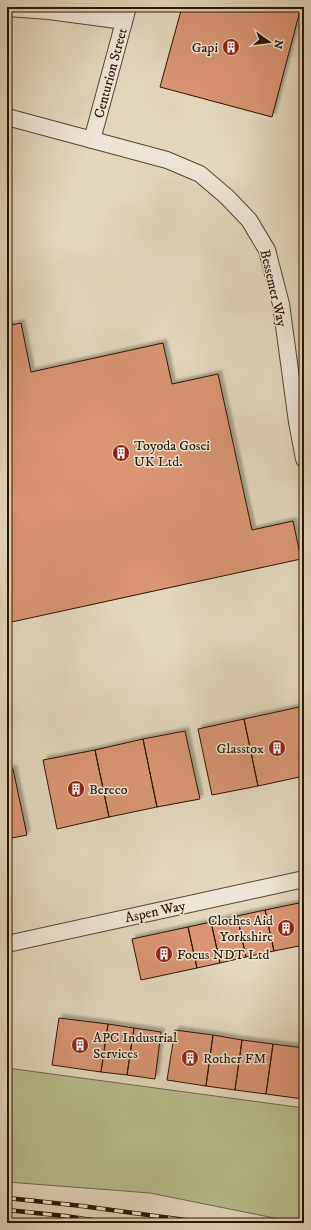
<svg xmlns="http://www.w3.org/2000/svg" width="311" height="1230" font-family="'IM FELL DW Pica',serif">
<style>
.green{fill:#b8bd8e;stroke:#716848}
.building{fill:#da9573;stroke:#2a1402;filter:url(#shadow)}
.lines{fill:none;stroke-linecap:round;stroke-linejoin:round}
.street-casing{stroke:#584531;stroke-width:18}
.street{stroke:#ede5d5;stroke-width:16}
.rail-casing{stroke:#2a1402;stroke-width:4.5}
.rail{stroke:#ede5d5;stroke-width:3;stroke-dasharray:9;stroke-linecap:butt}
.labels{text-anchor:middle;stroke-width:3;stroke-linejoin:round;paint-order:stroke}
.poi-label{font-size:14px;fill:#2a1402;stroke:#ede5d5;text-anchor:start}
.street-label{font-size:14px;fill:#2a1402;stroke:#ede5d5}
</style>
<defs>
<filter id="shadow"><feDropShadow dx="3.5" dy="-3.5" stdDeviation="1" flood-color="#0004"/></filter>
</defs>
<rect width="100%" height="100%" fill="#e3d7be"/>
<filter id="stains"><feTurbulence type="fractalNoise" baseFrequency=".005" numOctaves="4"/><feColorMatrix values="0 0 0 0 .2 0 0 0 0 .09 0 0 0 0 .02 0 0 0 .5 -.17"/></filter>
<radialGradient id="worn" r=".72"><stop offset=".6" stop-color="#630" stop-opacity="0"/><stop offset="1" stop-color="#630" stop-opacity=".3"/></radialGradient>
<path class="green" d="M7 1068 304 1108V1223H299L150 1193 7 1182Z"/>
<path class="building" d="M182 7H301L272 117 160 87Z
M21 323 31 372 163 343 172 384 218 374 252 530 293 521 301 559 7 623V326Z
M304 706V776L258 786 244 719Z
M244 719 258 786 212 795 198 729Z
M185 731 200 799 157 807 143 739Z
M143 739 157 807 109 817 95 750Z
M95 750 109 817 57 829 43 760Z
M13 769 27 835 7 839V770Z
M304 902V945L274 951 265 910Z
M265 910 274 951 246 957 237 916Z
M237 916 246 957 220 963 211 922Z
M211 922 220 963 197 968 188 927Z
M188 927 197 968 141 980 132 939Z
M59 1018 108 1024 101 1072 52 1065Z
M108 1024 134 1028 127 1075 101 1072Z
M134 1028 161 1032 155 1079 127 1075Z
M175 1030 213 1035 206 1086 167 1080Z
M213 1035 242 1040 235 1090 206 1086Z
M242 1040 273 1044 266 1094 235 1090Z
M273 1044 304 1048V1091L303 1099 266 1094Z"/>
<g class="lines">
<g class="street-casing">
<path id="street" d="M7 8 49 11 124 21
M7 117 167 160 200 174 227 197 249 220 267 250 281 304 297 422 304 459
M92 140 128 7
M7 944 304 879"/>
</g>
<use href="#street" class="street"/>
<g class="rail-casing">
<path id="rail" d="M7 1198 82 1206 207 1223
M7 1210 65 1216 112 1223"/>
</g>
<use href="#rail" class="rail"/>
</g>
<defs>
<g id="building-disc" transform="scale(0.9)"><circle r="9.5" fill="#8f2418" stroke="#ede5d5"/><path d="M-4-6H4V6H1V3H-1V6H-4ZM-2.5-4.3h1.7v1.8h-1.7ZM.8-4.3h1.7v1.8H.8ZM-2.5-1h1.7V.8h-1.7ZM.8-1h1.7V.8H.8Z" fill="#fff"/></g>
</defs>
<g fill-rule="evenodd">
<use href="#building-disc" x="231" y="47"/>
<use href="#building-disc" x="121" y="453"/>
<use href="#building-disc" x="277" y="748"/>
<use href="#building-disc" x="76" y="789"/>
<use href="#building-disc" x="286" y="928"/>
<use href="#building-disc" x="164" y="954"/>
<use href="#building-disc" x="80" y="1045"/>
<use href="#building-disc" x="190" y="1058"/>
</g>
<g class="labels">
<g class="poi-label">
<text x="218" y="52" text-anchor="end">Gapi</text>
<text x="134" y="450">Toyoda Gosei<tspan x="134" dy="16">UK Ltd.</tspan></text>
<text x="264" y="753" text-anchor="end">Glasstox</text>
<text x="89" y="794">Bereco</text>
<text x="273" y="925" text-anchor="end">Clothes Aid<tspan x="273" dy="16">Yorkshire</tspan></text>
<text x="177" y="959">Focus NDT Ltd</text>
<text x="93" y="1042">APC Industrial<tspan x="93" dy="16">Services</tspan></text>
<text x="203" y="1063">Rother FM</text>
</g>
<g class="street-label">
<text transform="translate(110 73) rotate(-75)" y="5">Centurion Street</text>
<text transform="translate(274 288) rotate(77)" y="5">Bessemer Way</text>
<text transform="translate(155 911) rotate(-12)" y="5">Aspen Way</text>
</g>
</g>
<rect width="311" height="1230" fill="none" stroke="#e3d7be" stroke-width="24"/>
<rect x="8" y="8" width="295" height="1214" fill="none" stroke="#2a1402" stroke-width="2"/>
<rect x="12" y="12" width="287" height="1206" fill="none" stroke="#2a1402"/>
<g transform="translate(269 42) rotate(104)" stroke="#ede5d5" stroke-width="3" paint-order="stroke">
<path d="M0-3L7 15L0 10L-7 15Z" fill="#2a1402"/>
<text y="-6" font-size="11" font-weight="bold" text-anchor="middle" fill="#2a1402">N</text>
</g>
<rect width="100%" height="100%" filter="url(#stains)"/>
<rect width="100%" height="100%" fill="url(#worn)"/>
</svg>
